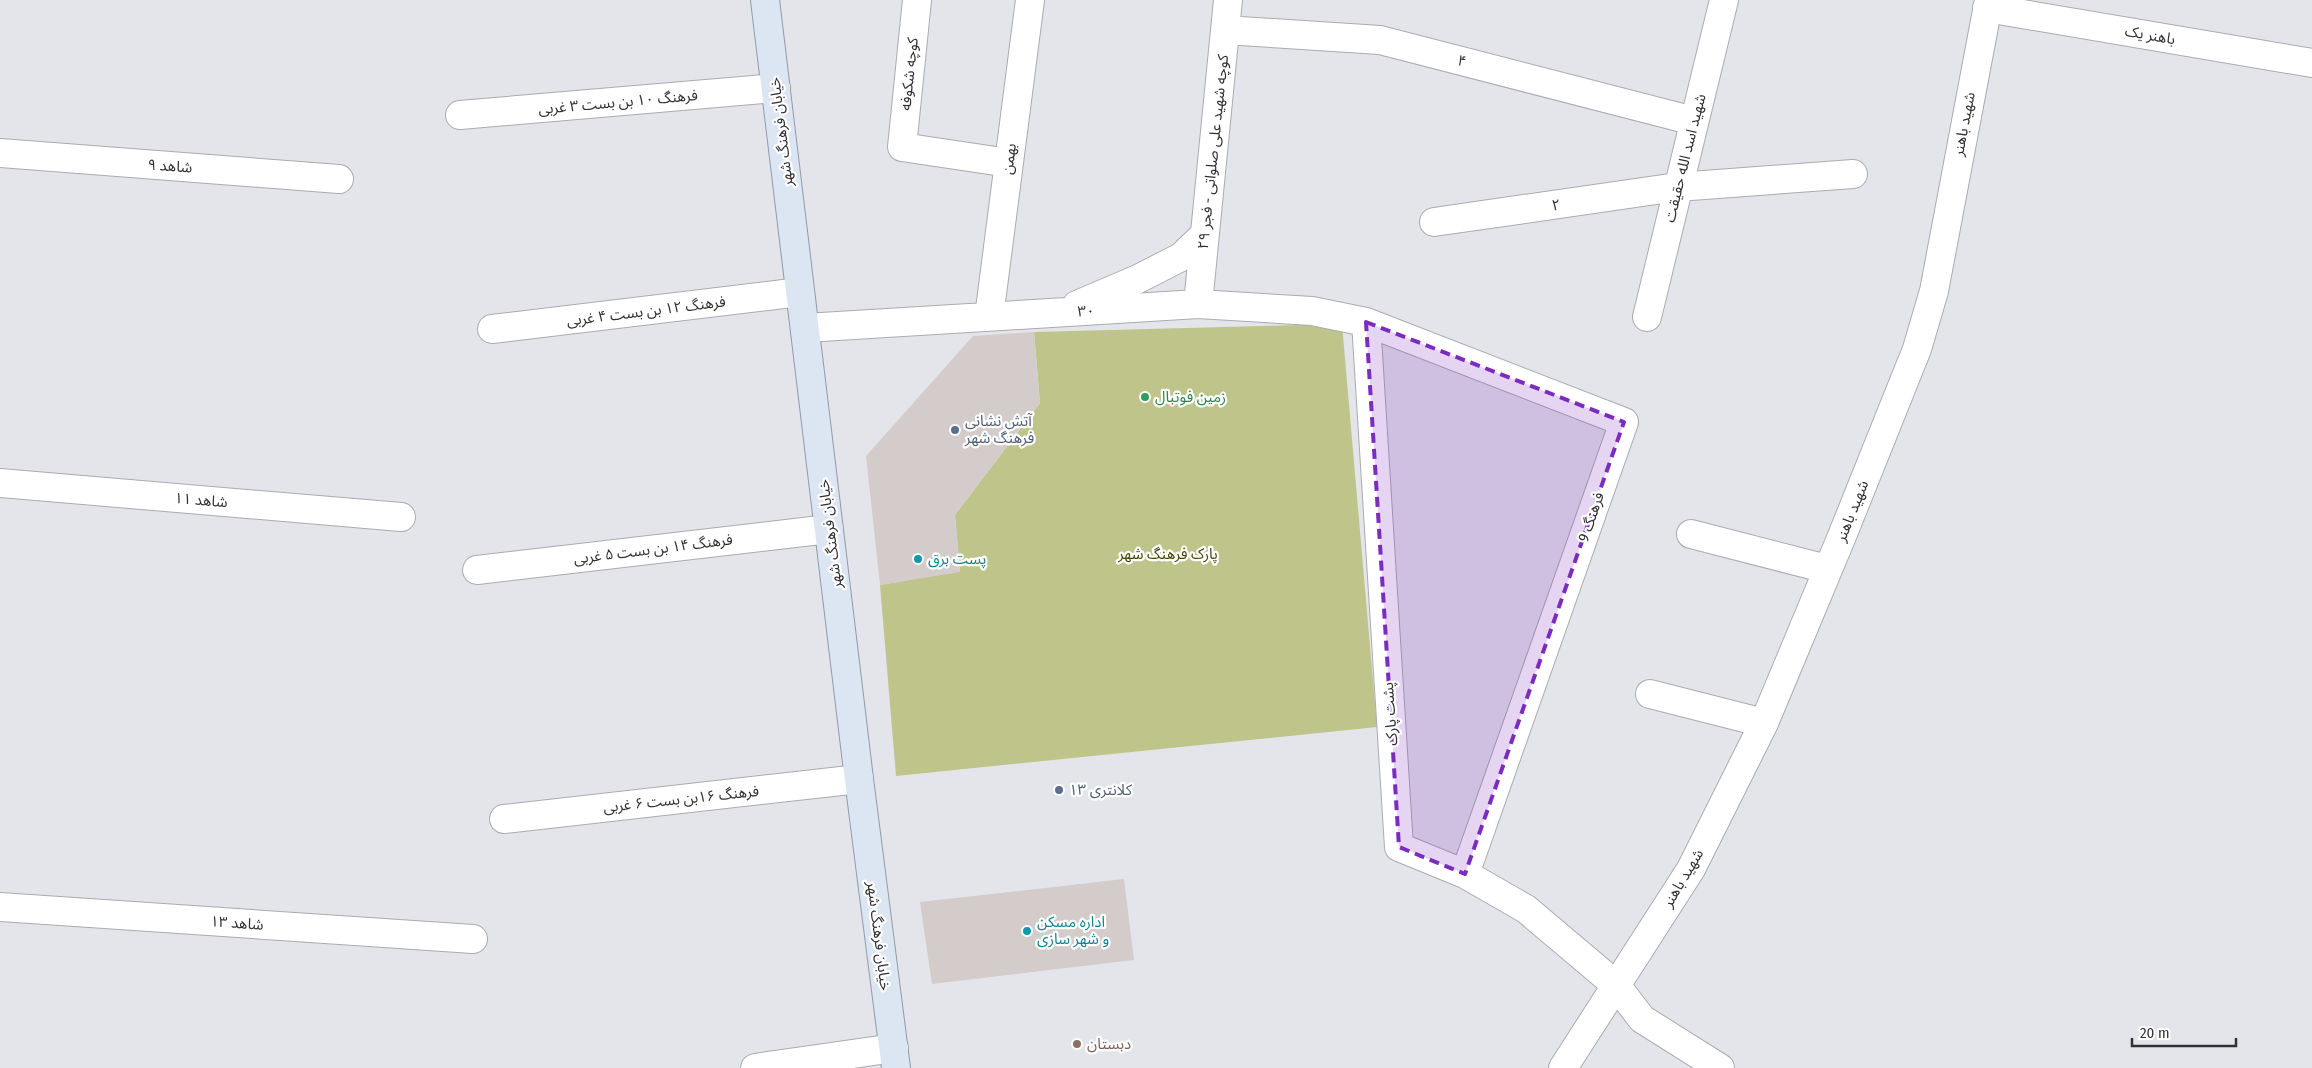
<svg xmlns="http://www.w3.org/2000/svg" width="2312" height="1068" font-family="'Fira Sans Condensed','Noto Sans Arabic',sans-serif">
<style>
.green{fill:#bfc48a}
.building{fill:#d3ccca}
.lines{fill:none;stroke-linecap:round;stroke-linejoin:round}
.minor-casing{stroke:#aaabb0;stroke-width:30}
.major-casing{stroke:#919aaa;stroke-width:30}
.minor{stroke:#fff;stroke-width:28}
.major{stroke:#dce5f2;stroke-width:28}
.marked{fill:#7b2cbf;fill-opacity:0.2;stroke:#7b2cbf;stroke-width:4;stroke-dasharray:10 6;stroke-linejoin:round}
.leisure-dot{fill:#2e9e5b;stroke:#fff;stroke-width:2}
.service-dot{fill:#5c6f8a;stroke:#fff;stroke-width:2}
.culture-dot{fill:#0f9aa8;stroke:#fff;stroke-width:2}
.education-dot{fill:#8d6e63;stroke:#fff;stroke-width:2}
.labels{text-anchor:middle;stroke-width:4.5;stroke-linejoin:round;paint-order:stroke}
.street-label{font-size:15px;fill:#313133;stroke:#fff}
.leisure-label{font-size:15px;fill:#27864d;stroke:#fff;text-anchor:start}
.service-label{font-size:15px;fill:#4e5e75;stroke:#fff;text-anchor:start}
.park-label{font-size:15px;fill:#434508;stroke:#fff}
.culture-label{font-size:15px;fill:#0d838f;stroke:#fff;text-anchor:start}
.education-label{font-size:15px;fill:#785e54;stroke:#fff;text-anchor:start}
</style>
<rect width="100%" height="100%" fill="#e4e5eb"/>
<path class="green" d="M1342 324 1377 727 896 776 880 585 960 571 955 515 1040 403 1034 332Z"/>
<path class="building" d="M1034 332 1040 403 955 515 960 572 880 585 866 456 973 336Z
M1124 879 1134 960 932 984 920 902Z"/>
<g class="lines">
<g class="minor-casing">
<path id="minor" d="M917 0 902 147 1009 163
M1987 8 2312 63
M1225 30 1380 40 1694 121
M460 115 776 88
M0 153 339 179
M1434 222 1677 187 1853 174
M1198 304 1228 0
M1077 305 1138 279 1181 257 1204 235
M989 317 1030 0
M1647 317 1724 0
M1366 322 1399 847 1465 874 1526 909 1616 985 1642 1019 1720 1068
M805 328 1198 304 1312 311 1366 322 1624 422 1465 874
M492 329 800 292
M0 483 401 517
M1691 534 1827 569
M477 570 829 529
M1650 694 1764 723
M504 819 859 779
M0 907 473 939
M755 1068 894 1048
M1563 1068 1691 869 1764 723 1842 536 1917 349 1934 291 1989 0"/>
</g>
<g class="major-casing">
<path id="major" d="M765 0 859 779 896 1068"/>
</g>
<use href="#minor" class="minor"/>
<use href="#major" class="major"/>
</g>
<path class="marked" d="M1366 322 1624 422 1465 874 1399 847Z"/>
<circle class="leisure-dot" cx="1145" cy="397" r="5"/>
<g class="service-dot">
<circle cx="955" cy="430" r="5"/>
<circle cx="1059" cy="790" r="5"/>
</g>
<g class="culture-dot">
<circle cx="918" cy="559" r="5"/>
<circle cx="1027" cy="931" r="5"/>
</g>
<circle class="education-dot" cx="1077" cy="1044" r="5"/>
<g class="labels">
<g class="street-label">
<text transform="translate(2150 35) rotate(10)" y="5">باهنر یک</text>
<text transform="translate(1462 61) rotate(15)" y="5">۴</text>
<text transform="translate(909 74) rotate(-84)" y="5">کوچه شکوفه</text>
<text transform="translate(618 102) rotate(-5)" y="5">فرهنگ ۱۰ بن بست ۳ غربی</text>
<text transform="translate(1964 124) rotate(-79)" y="5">شهید باهنر</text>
<text transform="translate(781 132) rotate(-97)" y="5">خیابان فرهنگ شهر</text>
<text transform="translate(1213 152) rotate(-84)" y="5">کوچه شهید علی صلواتی - فجر ۲۹</text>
<text transform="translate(1685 158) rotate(-76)" y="5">شهید اسد الله حقیقت</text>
<text transform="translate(1009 159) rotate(-83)" y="5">بهمن</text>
<text transform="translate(170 166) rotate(4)" y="5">شاهد ۹</text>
<text transform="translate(1556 205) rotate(-8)" y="5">۲</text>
<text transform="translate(646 311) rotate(-7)" y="5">فرهنگ ۱۲ بن بست ۴ غربی</text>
<text transform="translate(1086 311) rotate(-3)" y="5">۳۰</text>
<text transform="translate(201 500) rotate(5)" y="5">شاهد ۱۱</text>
<text transform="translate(1852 511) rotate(-68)" y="5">شهید باهنر</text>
<text transform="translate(1591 517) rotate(-71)" y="5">فرهنگ 9</text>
<text transform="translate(830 534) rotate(-97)" y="5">خیابان فرهنگ شهر</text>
<text transform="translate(653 549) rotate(-7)" y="5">فرهنگ ۱۴ بن بست ۵ غربی</text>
<text transform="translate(1390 714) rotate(-94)" y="5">پشت پارک</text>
<text transform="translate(681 799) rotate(-6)" y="5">فرهنگ ۱۶بن بست ۶ غربی</text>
<text transform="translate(1683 878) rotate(-59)" y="5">شهید باهنر</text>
<text transform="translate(237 923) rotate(4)" y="5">شاهد ۱۳</text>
<text transform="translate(879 936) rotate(83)" y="5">خیابان فرهنگ شهر</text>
</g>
<g class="leisure-label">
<text x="1155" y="402">زمین فوتبال</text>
</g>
<g class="service-label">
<text x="965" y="426">آتش نشانی<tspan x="965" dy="17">فرهنگ شهر</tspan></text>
<text x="1069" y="795">کلانتری ۱۳</text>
</g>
<g class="park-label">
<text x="1168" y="559">پارک فرهنگ شهر</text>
</g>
<g class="culture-label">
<text x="928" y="564">پست برق</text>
<text x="1037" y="927">اداره مسکن<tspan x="1037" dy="17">و شهر سازی</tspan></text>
</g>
<g class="education-label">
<text x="1087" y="1049">دبستان</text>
</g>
</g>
<path d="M2132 1038v8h104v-8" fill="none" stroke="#313133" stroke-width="2.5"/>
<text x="2140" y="1038" font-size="15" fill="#313133" stroke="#ffffff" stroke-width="4" paint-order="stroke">20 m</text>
</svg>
